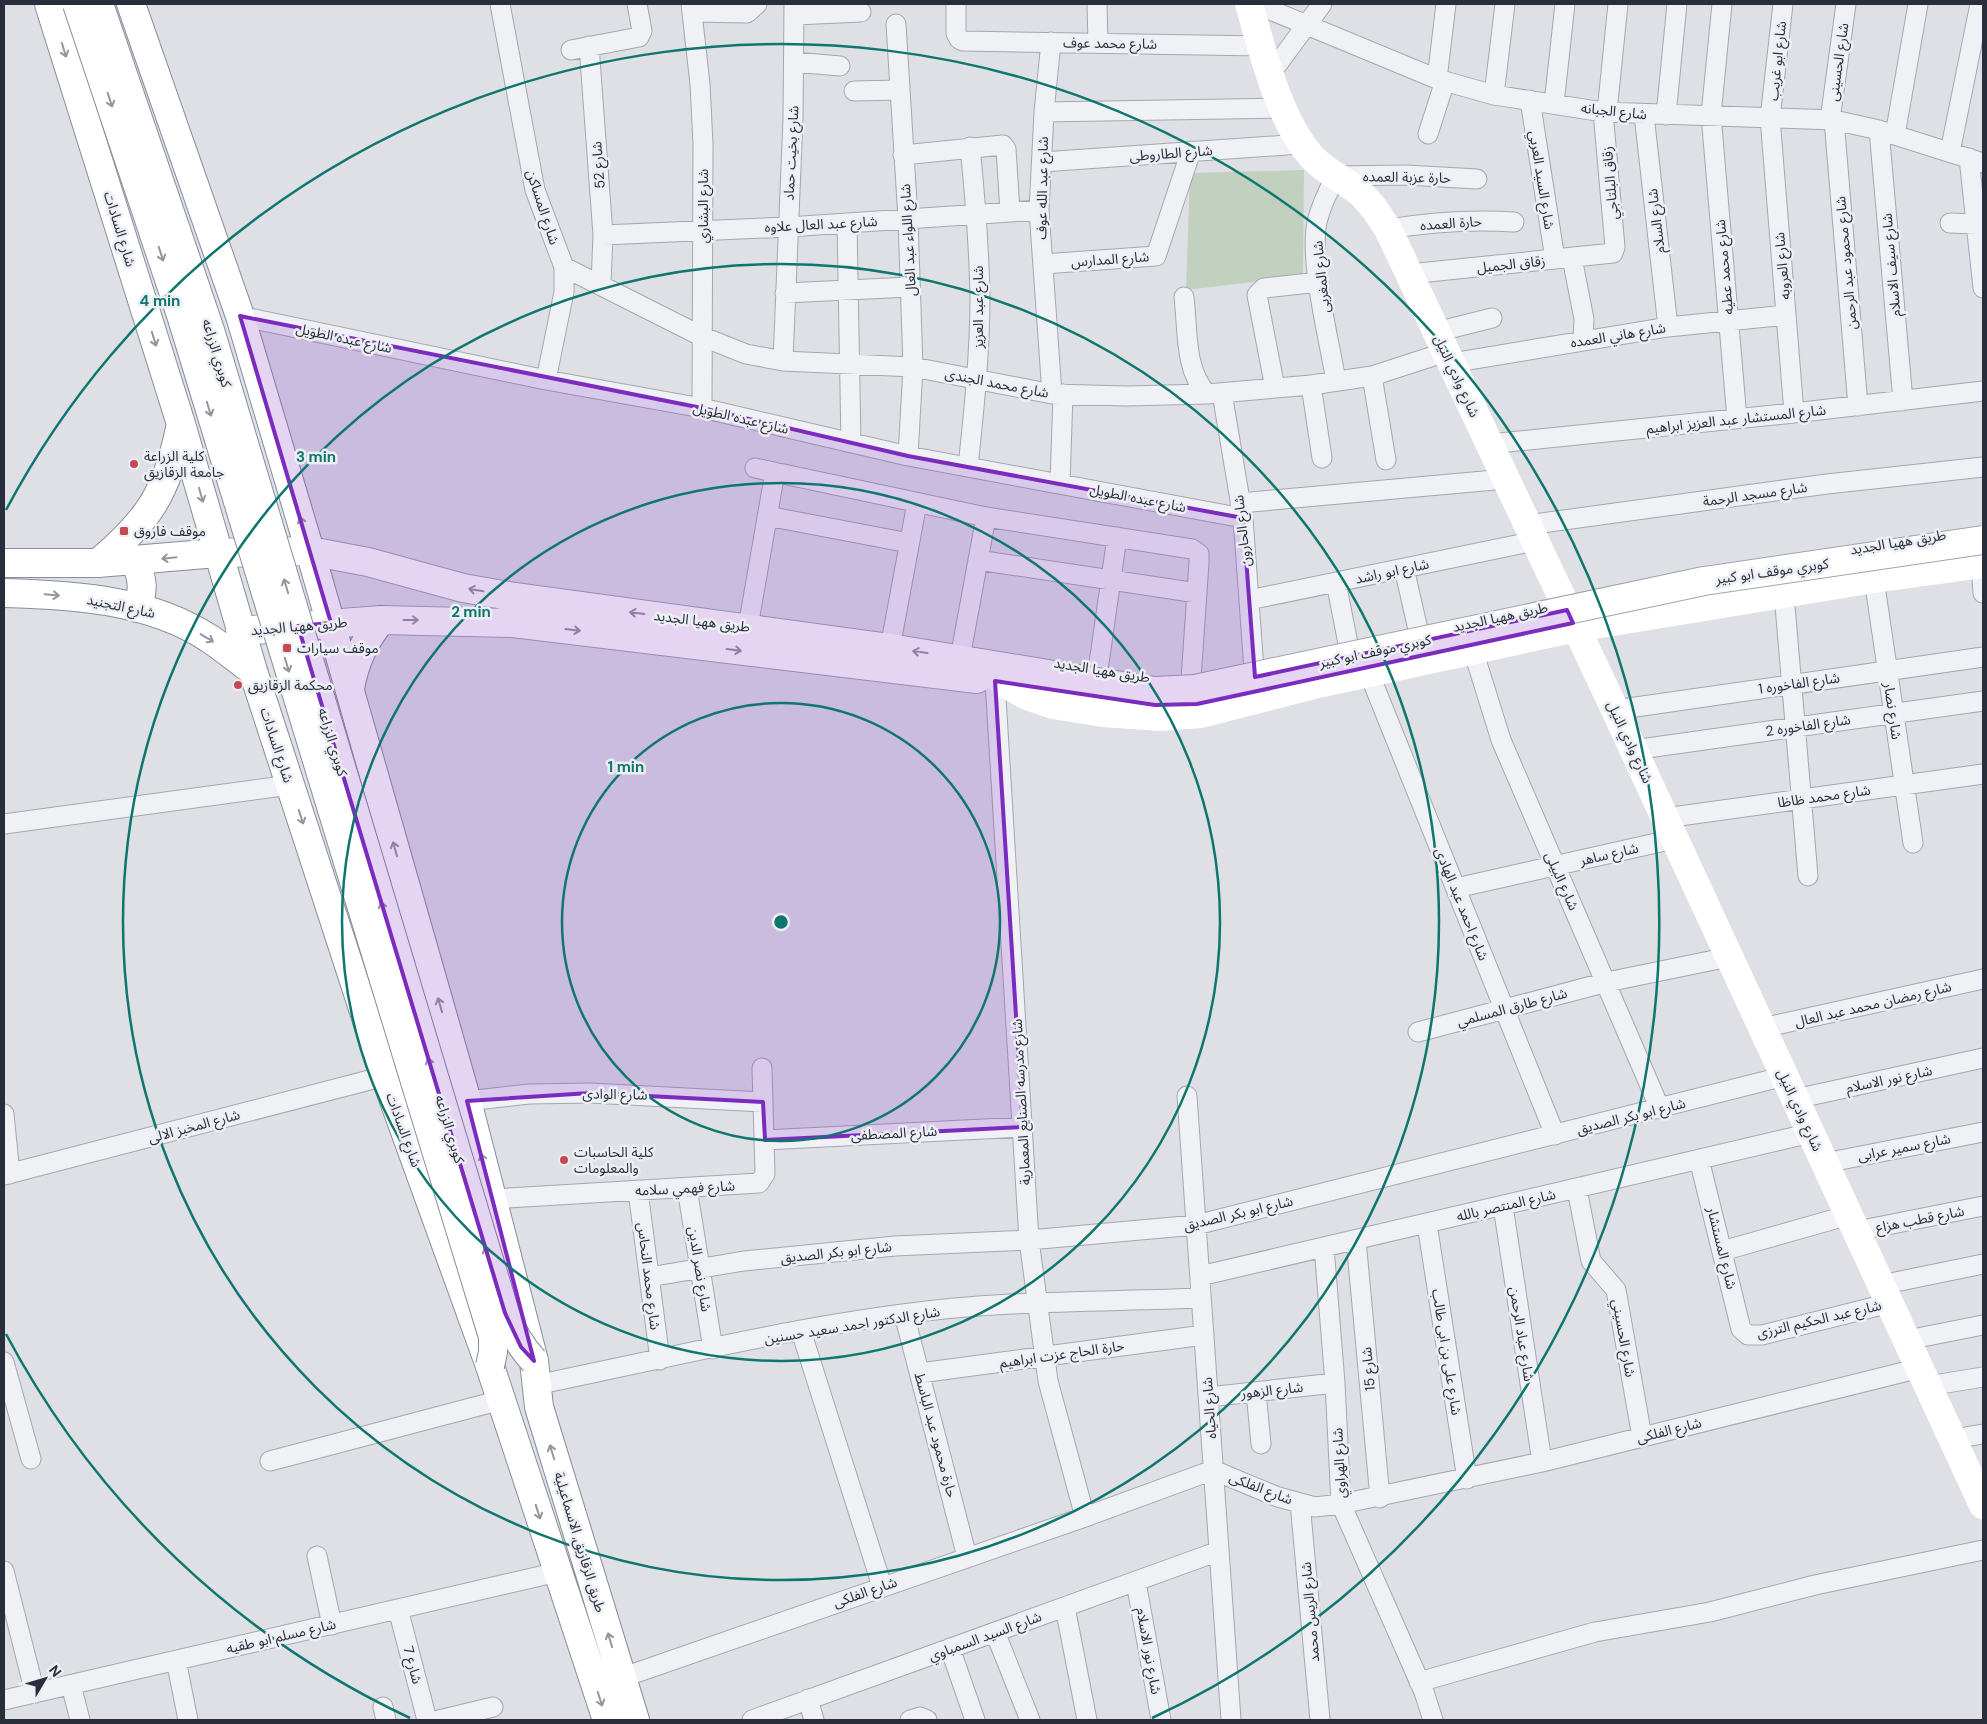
<svg xmlns="http://www.w3.org/2000/svg" width="1987" height="1724" font-family="'DM Sans','Noto Sans Arabic',sans-serif">
<style>
.green{fill:#c2d0bf}
.lines{fill:none;stroke-linecap:round;stroke-linejoin:round}
.street-casing{stroke:#a4a7b0;stroke-width:21}
.primary-casing{stroke:#9ea4b1;stroke-width:30}
.highway-casing{stroke:#868d9c;stroke-width:30}
.street{stroke:#f0f1f5;stroke-width:19}
.secondary{stroke:#fff;stroke-width:28}
.primary{stroke:#fff;stroke-width:28}
.highway{stroke:#fff;stroke-width:28}
.primary-bridge-casing{stroke:#9ea4b1;stroke-width:30;stroke-linecap:butt}
.highway-bridge-casing{stroke:#868d9c;stroke-width:30;stroke-linecap:butt}
.primary-bridge{stroke:#fff;stroke-width:28}
.highway-bridge{stroke:#fff;stroke-width:28}
.oneway{stroke:#94969e}
.marked{fill:#7b2cbf;fill-opacity:0.2;stroke:#7b2cbf;stroke-width:4;stroke-linejoin:round}
.ring{fill:none;stroke:#0f766e;stroke-width:2.5}
.poi-dot{fill:#c54952;stroke:#edeff4;stroke-width:2}
.labels{text-anchor:middle;stroke-width:5;stroke-linejoin:round;paint-order:stroke}
.street-label{font-size:14px;fill:#282e3c;stroke:#edeff4}
.poi-label{font-size:14px;fill:#282e3c;stroke:#edeff4;text-anchor:start}
.centre{fill:#0f766e;stroke:#edeff4;stroke-width:2.5}
.ring-label{font-size:15px;text-anchor:middle;font-weight:bold;fill:#0f766e;stroke:#edeff4;stroke-width:5;stroke-linejoin:round;paint-order:stroke}
</style>
<rect width="100%" height="100%" fill="#dee0e6"/>
<path class="green" d="M1304 170 1303 276 1186 290 1190 173Z"/>
<g class="lines">
<g class="street-casing">
<path id="street" d="M500 4 535 190 564 267V292L546 380
M691 4 700 84 703 144 702 408
M956 4V33L959 39 963 41 1261 46
M1097 4 1098 43
M1256 4 1437 79 1494 95 1603 112 1834 120 1879 130 1983 163
M1722 4 1711 115 1737 419
M1783 4 1770 118 1794 413
M692 12 747 13 757 4
M795 15 861 12
M896 24 908 219 913 367 908 456
M1051 42 1044 112 1039 210 1052 394
M589 46 603 235 601 284
M571 50 639 37 642 31 637 4
M794 62 840 66
M1271 73 1322 4
M1437 79 1446 4
M854 91 900 90
M1494 95 1505 4
M1530 100 1555 259
M1554 104 1565 4
M1044 112 1283 108
M1607 112 1618 4
M1644 115 1668 327
M1666 115 1677 4
M1830 120 1846 4
M1834 120 1858 406
M1879 130 1903 401
M1428 134 1445 81
M1895 135 1918 4
M1950 152 1980 4
M903 155 1003 145 1006 149 1010 212
M1969 158 1983 288
M1042 162 1301 144
M847 223 851 443
M1950 223 1976 224
M1388 229C1431 222 1471 219 1514 222
M603 235 788 227 1039 210
M1572 258 1584 319 1583 340
M1043 264 1156 256 1191 151
M564 267 701 336 746 354 783 361 913 367 1052 394 1127 396 1207 394 1311 385 1372 376 1446 352
M1409 274 1613 253 1615 247 1603 112
M785 293 910 287
M1184 297C1188 329 1184 370 1207 394
M240 316 546 380 702 408 908 456 1243 518
M1436 332 1492 318
M783 361 793 119 794 4
M1451 363 1668 327 1786 315
M1372 376 1386 460
M1336 381C1329 339 1309 262 1317 222 1321 205 1328 191 1336 176L1406 175 1477 179
M1311 385 1322 458
M1275 388 1257 295 1264 288 1319 282
M1222 393 1243 518 1254 670
M1489 444 1794 413 1983 391
M968 467C974 410 980 353 980 296 979 246 975 196 970 147
M755 468 986 517 1192 549 1199 554V563L1191 679
M1060 483 1063 394
M1240 503 1506 479
M767 516 909 543
M1527 525 1827 484 1983 467
M978 560 1197 593
M1981 564 1983 593
M1404 568 1419 634
M1874 579 1913 843
M1336 582 1349 649
M1784 594 1808 876
M1249 600 1535 541
M748 627 775 472
M890 648 917 503
M1473 650 1501 740 1660 1109
M960 658 986 517
M1098 670 1117 537
M1369 673 1555 1135
M995 681 1029 1240 1048 1381 1085 1517
M1615 710 1983 657
M1633 750 1983 701
M1665 818 1983 774
M4 824 290 785
M1456 888 1674 839
M1762 1028 1983 979
M1418 1032 1607 982 1729 957
M1187 1096 1231 1720
M1795 1099 1983 1058
M467 1101 529 1094 590 1093 763 1102
M4 1114 10 1174
M765 1140 1023 1127
M1699 1159 1741 1329 1748 1335H1762L1890 1303
M1825 1163 1983 1132
M4 1175 385 1076
M687 1188 713 1349
M1577 1189 1591 1261 1616 1290 1642 1437
M638 1191 660 1360
M493 1199 759 1183 765 1174 762 1068
M1503 1206 1542 1462
M1427 1224 1467 1479
M1857 1231 1983 1206
M1356 1240 1380 1498
M1324 1247 1335 1383 1341 1504 1424 1692 1433 1720
M1722 1251 1849 1215
M1200 1276 1811 1133
M649 1277 744 1261 895 1246 1029 1240 1196 1225 1785 1076
M1881 1285 1983 1264
M904 1314 967 1557
M801 1331 882 1586
M1907 1340 1983 1325
M4 1362 31 1459
M920 1373 1204 1335
M536 1385C658 1360 780 1330 903 1314 1002 1300 1103 1302 1201 1298
M1928 1386 1983 1377
M1256 1392 1261 1444
M1208 1397 1335 1383
M1953 1439 1983 1434
M270 1461 501 1400
M1300 1503 1320 1720
M317 1556 332 1625
M4 1571 35 1693
M1136 1582 1161 1720
M1065 1607 1087 1720
M398 1609 427 1720
M995 1632 1030 1720
M950 1648 975 1720
M176 1660 188 1720
M621 1678 1085 1517 1213 1470 1278 1497 1315 1507 1341 1504 1542 1462 1920 1368
M1419 1682 1595 1632 1710 1612 1815 1585 1983 1550
M71 1685 80 1720
M808 1699 814 1720
M4 1700 558 1572
M383 1707 386 1720
M439 1720 493 1707
M752 1720 1219 1551
M910 1720 920 1717 927 1720"/>
</g>
<g class="primary-casing">
<path id="primary" d="M217 553 310 551 368 562 463 588 509 596 890 648 1084 680
M240 631 381 620 513 623 977 679"/>
</g>
<g class="highway-casing">
<path id="highway" d="M49 4 181 424 253 671 385 1076 490 1366 607 1720
M131 4 240 316 310 551 467 1101 534 1361 539 1407 635 1720
M135 561C143 579 144 590 137 608
M4 563H98L217 553
M98 563C148 521 167 493 180 428
M4 593C73 595 150 599 210 639 225 649 238 660 253 671
M350 688C355 661 364 642 381 620"/>
</g>
<use href="#street" class="street"/>
<path class="secondary" d="M1249 4C1262 50 1279 120 1311 156 1323 170 1339 177 1354 188 1369 199 1378 214 1388 229L1615 710 1983 1505
M1002 682 1027 696 1053 705 1103 713 1161 717 1201 714 1318 684 1576 628 1874 579 1983 564"/>
<use href="#primary" class="primary"/>
<use href="#highway" class="highway"/>
<g class="primary-bridge-casing">
<path id="primary-bridge" d="M1084 680 1155 691 1195 689 1704 581 1983 540"/>
</g>
<g class="highway-bridge-casing">
<path id="highway-bridge" d="M77 4 181 315 493 1337V1352L490 1366
M99 4 210 330 505 1313C512 1332 520 1346 534 1361"/>
</g>
<use href="#primary-bridge" class="primary-bridge"/>
<use href="#highway-bridge" class="highway-bridge"/>
</g>
<defs><path id="oneway-shaft" d="M-6 0H5M1.5-3L5.5 0L1.5 3" fill="none" stroke-width="1.6" stroke-linecap="round" stroke-linejoin="round" transform="scale(1.25)"/></defs>
<g class="oneway">
<use href="#oneway-shaft" transform="translate(64 50) rotate(73)"/>
<use href="#oneway-shaft" transform="translate(110 100) rotate(72)"/>
<use href="#oneway-shaft" transform="translate(161 254) rotate(72)"/>
<use href="#oneway-shaft" transform="translate(154 339) rotate(73)"/>
<use href="#oneway-shaft" transform="translate(209 409) rotate(73)"/>
<use href="#oneway-shaft" transform="translate(201 495) rotate(74)"/>
<use href="#oneway-shaft" transform="translate(302 524) rotate(-107)"/>
<use href="#oneway-shaft" transform="translate(169 558) rotate(174)"/>
<use href="#oneway-shaft" transform="translate(286 586) rotate(-107)"/>
<use href="#oneway-shaft" transform="translate(476 590) rotate(-170)"/>
<use href="#oneway-shaft" transform="translate(52 595) rotate(5)"/>
<use href="#oneway-shaft" transform="translate(637 613) rotate(-173)"/>
<use href="#oneway-shaft" transform="translate(411 620)"/>
<use href="#oneway-shaft" transform="translate(573 630) rotate(7)"/>
<use href="#oneway-shaft" transform="translate(207 638) rotate(31)"/>
<use href="#oneway-shaft" transform="translate(734 650) rotate(7)"/>
<use href="#oneway-shaft" transform="translate(920 652) rotate(-172)"/>
<use href="#oneway-shaft" transform="translate(287 665) rotate(73)"/>
<use href="#oneway-shaft" transform="translate(301 817) rotate(72)"/>
<use href="#oneway-shaft" transform="translate(395 849) rotate(-106)"/>
<use href="#oneway-shaft" transform="translate(383 909) rotate(-107)"/>
<use href="#oneway-shaft" transform="translate(440 1005) rotate(-106)"/>
<use href="#oneway-shaft" transform="translate(430 1065) rotate(-107)"/>
<use href="#oneway-shaft" transform="translate(483 1161) rotate(-104)"/>
<use href="#oneway-shaft" transform="translate(487 1254) rotate(-107)"/>
<use href="#oneway-shaft" transform="translate(552 1452) rotate(-107)"/>
<use href="#oneway-shaft" transform="translate(538 1512) rotate(72)"/>
<use href="#oneway-shaft" transform="translate(610 1640) rotate(-107)"/>
<use href="#oneway-shaft" transform="translate(600 1699) rotate(72)"/>
</g>
<path class="marked" d="M240 316 702 408 908 456 1243 518 1255 677 1567 610 1573 623 1197 704 1155 705 995 681 1023 1127 765 1140 763 1102 590 1093 467 1101 534 1361 521 1347 505 1313 298 626 331 623Z"/>
<g class="ring">
<circle cx="781" cy="922" r="219"/>
<circle cx="781" cy="922" r="439"/>
<circle cx="781" cy="922" r="658"/>
<path d="M410 1718A878 878 0 0 1 6 1334M6 510A878 878 0 1 1 1152 1718"/>
</g>
<g class="poi-dot">
<circle cx="134" cy="464" r="5"/>
<rect x="119" y="526" width="10" height="10" rx="2.5"/>
<rect x="282" y="643" width="10" height="10" rx="2.5"/>
<circle cx="238" cy="685" r="5"/>
<circle cx="564" cy="1160" r="5"/>
</g>
<g class="labels">
<g class="street-label">
<text transform="translate(1110 43) rotate(1)" y="5">شارع محمد عوف</text>
<text transform="translate(1777 61) rotate(-84)" y="5">شارع ابو غريب</text>
<text transform="translate(1838 62) rotate(-82)" y="5">شارع الحسينى</text>
<text transform="translate(1614 111) rotate(6)" y="5">شارع الجبانه</text>
<text transform="translate(791 153) rotate(-87)" y="5">شارع بخيت حماد</text>
<text transform="translate(1171 153) rotate(-4)" y="5">شارع الطاروطى</text>
<text transform="translate(598 165) rotate(-94)" y="5">شارع 52</text>
<text transform="translate(1407 177) rotate(1)" y="5">حارة عزبة العمده</text>
<text transform="translate(1542 180) rotate(81)" y="5">شارع السيد العربي</text>
<text transform="translate(1610 183) rotate(-95)" y="5">زقاق البلتاجي</text>
<text transform="translate(1042 188) rotate(-89)" y="5">شارع عبد الله عوف</text>
<text transform="translate(703 206) rotate(-90)" y="5">شارع البشاري</text>
<text transform="translate(543 207) rotate(72)" y="5">شارع المساكن</text>
<text transform="translate(1656 221) rotate(-97)" y="5">شارع السلام</text>
<text transform="translate(1451 223) rotate(-4)" y="5">حارة العمده</text>
<text transform="translate(821 224) rotate(-3)" y="5">شارع عبد العال علاوه</text>
<text transform="translate(120 229) rotate(73)" y="5">شارع السادات</text>
<text transform="translate(908 240) rotate(-93)" y="5">شارع اللواء عبد العال</text>
<text transform="translate(1110 259) rotate(-4)" y="5">شارع المدارس</text>
<text transform="translate(1846 263) rotate(-95)" y="5">شارع محمود عبد الرحمن</text>
<text transform="translate(1511 264) rotate(-6)" y="5">زقاق الجميل</text>
<text transform="translate(1891 265) rotate(-95)" y="5">شارع سيف الاسلام</text>
<text transform="translate(1782 266) rotate(-95)" y="5">شارع العروبه</text>
<text transform="translate(1724 267) rotate(-95)" y="5">شارع محمد عطيه</text>
<text transform="translate(1321 277) rotate(-96)" y="5">شارع المغربى</text>
<text transform="translate(978 307) rotate(-90)" y="5">شارع عبد العزيز</text>
<text transform="translate(1618 335) rotate(-9)" y="5">شارع هاني العمده</text>
<text transform="translate(344 338) rotate(12)" y="5">شارع عبده الطويل</text>
<text transform="translate(217 353) rotate(73)" y="5">كوبري الزراعه</text>
<text transform="translate(1457 376) rotate(65)" y="5">شارع وادي النيل</text>
<text transform="translate(997 383) rotate(11)" y="5">شارع محمد الجندى</text>
<text transform="translate(741 418) rotate(13)" y="5">شارع عبده الطويل</text>
<text transform="translate(1736 419) rotate(-6)" y="5">شارع المستشار عبد العزيز ابراهيم</text>
<text transform="translate(1755 494) rotate(-8)" y="5">شارع مسجد الرحمة</text>
<text transform="translate(1138 498) rotate(11)" y="5">شارع عبده الطويل</text>
<text transform="translate(1242 531) rotate(-96)" y="5">شارع الحارون</text>
<text transform="translate(1898 542) rotate(-9)" y="5">طريق ههيا الجديد</text>
<text transform="translate(1392 571) rotate(-12)" y="5">شارع ابو راشد</text>
<text transform="translate(1772 571) rotate(-8)" y="5">كوبري موقف ابو كبير</text>
<text transform="translate(121 606) rotate(12)" y="5">شارع التجنيد</text>
<text transform="translate(1500 617) rotate(-12)" y="5">طريق ههيا الجديد</text>
<text transform="translate(702 621) rotate(7)" y="5">طريق ههيا الجديد</text>
<text transform="translate(299 626) rotate(-5)" y="5">طريق ههيا الجديد</text>
<text transform="translate(1375 651) rotate(-12)" y="5">كوبري موقف ابو كبير</text>
<text transform="translate(1102 670) rotate(9)" y="5">طريق ههيا الجديد</text>
<text transform="translate(1799 683) rotate(-8)" y="5">شارع الفاخوره 1</text>
<text transform="translate(1893 711) rotate(82)" y="5">شارع نصار</text>
<text transform="translate(1808 725) rotate(-8)" y="5">شارع الفاخوره 2</text>
<text transform="translate(333 742) rotate(73)" y="5">كوبري الزراعه</text>
<text transform="translate(1630 742) rotate(65)" y="5">شارع وادي النيل</text>
<text transform="translate(277 745) rotate(72)" y="5">شارع السادات</text>
<text transform="translate(1824 796) rotate(-8)" y="5">شارع محمد ظاظا</text>
<text transform="translate(1609 854) rotate(-13)" y="5">شارع ساهر</text>
<text transform="translate(1562 881) rotate(66)" y="5">شارع البيلى</text>
<text transform="translate(1462 904) rotate(68)" y="5">شارع احمد عبد الهادى</text>
<text transform="translate(1873 1004) rotate(-13)" y="5">شارع رمضان محمد عبد العال</text>
<text transform="translate(1512 1007) rotate(-15)" y="5">شارع طارق المسلمي</text>
<text transform="translate(1889 1079) rotate(-12)" y="5">شارع نور الاسلام</text>
<text transform="translate(615 1094) rotate(1)" y="5">شارع الوادى</text>
<text transform="translate(1021 1102) rotate(-93)" y="5">شارع مدرسه الصنايع المعمارية</text>
<text transform="translate(1800 1110) rotate(65)" y="5">شارع وادي النيل</text>
<text transform="translate(1631 1116) rotate(-14)" y="5">شارع ابو بكر الصديق</text>
<text transform="translate(194 1126) rotate(-15)" y="5">شارع المخبز الالى</text>
<text transform="translate(450 1129) rotate(73)" y="5">كوبري الزراعه</text>
<text transform="translate(404 1130) rotate(70)" y="5">شارع السادات</text>
<text transform="translate(894 1133) rotate(-3)" y="5">شارع المصطفى</text>
<text transform="translate(1904 1147) rotate(-11)" y="5">شارع سمير عرابى</text>
<text transform="translate(685 1188) rotate(-3)" y="5">شارع فهمي سلامه</text>
<text transform="translate(1506 1205) rotate(-13)" y="5">شارع المنتصر بالله</text>
<text transform="translate(1238 1213) rotate(-13)" y="5">شارع ابو بكر الصديق</text>
<text transform="translate(1920 1219) rotate(-11)" y="5">شارع قطب هزاع</text>
<text transform="translate(1722 1248) rotate(76)" y="5">شارع المستشار</text>
<text transform="translate(836 1252) rotate(-6)" y="5">شارع ابو بكر الصديق</text>
<text transform="translate(700 1269) rotate(81)" y="5">شارع نصر الدين</text>
<text transform="translate(649 1276) rotate(83)" y="5">شارع محمد النحاس</text>
<text transform="translate(1819 1319) rotate(-13)" y="5">شارع عبد الحكيم الترزى</text>
<text transform="translate(852 1325) rotate(-9)" y="5">شارع الدكتور احمد سعيد حسنين</text>
<text transform="translate(1522 1334) rotate(81)" y="5">شارع عباد الرحمن</text>
<text transform="translate(1624 1338) rotate(80)" y="5">شارع الحسيني</text>
<text transform="translate(1447 1352) rotate(81)" y="5">شارع على بن ابى طالب</text>
<text transform="translate(1062 1354) rotate(-8)" y="5">حارة الحاج عزت ابراهيم</text>
<text transform="translate(1368 1369) rotate(-95)" y="5">شارع 15</text>
<text transform="translate(1272 1390) rotate(-6)" y="5">شارع الزهور</text>
<text transform="translate(1209 1408) rotate(-94)" y="5">شارع الحياه</text>
<text transform="translate(1669 1430) rotate(-14)" y="5">شارع الفلكى</text>
<text transform="translate(936 1435) rotate(75)" y="5">حارة محمود عبد الباسط</text>
<text transform="translate(1339 1463) rotate(-93)" y="5">شارع الهراوي</text>
<text transform="translate(1261 1488) rotate(21)" y="5">شارع الفلكى</text>
<text transform="translate(580 1542) rotate(73)" y="5">طريق الزقازيق, الاسماعيلية</text>
<text transform="translate(865 1592) rotate(-19)" y="5">شارع الفلكى</text>
<text transform="translate(1310 1612) rotate(-95)" y="5">شارع الريس محمد</text>
<text transform="translate(281 1636) rotate(-13)" y="5">شارع مسلم ابو طقيه</text>
<text transform="translate(985 1636) rotate(-20)" y="5">شارع السيد السمباوي</text>
<text transform="translate(1149 1651) rotate(80)" y="5">شارع نور الاسلام</text>
<text transform="translate(413 1665) rotate(75)" y="5">شارع 7</text>
</g>
<g class="poi-label">
<text x="144" y="461">كلية الزراعة<tspan x="144" dy="16">جامعة الزقازيق</tspan></text>
<text x="134" y="536">موقف فاروق</text>
<text x="297" y="653">موقف سيارات</text>
<text x="248" y="690">محكمة الزقازيق</text>
<text x="574" y="1157">كلية الحاسبات<tspan x="574" dy="16">والمعلومات</tspan></text>
</g>
</g>
<circle cx="781" cy="922" r="8" class="centre"/>
<g class="ring-label">
<text x="160" y="306">4 min</text>
<text x="316" y="462">3 min</text>
<text x="471" y="617">2 min</text>
<text x="626" y="772">1 min</text>
</g>
<rect width="1987" height="1724" fill="none" stroke="#282e3c" stroke-width="10"/>
<g transform="translate(45 1679) rotate(52)" stroke="#edeff4" stroke-width="4" paint-order="stroke">
<path d="M0-4L9 19L0 12L-9 19Z" fill="#282e3c"/>
<text y="-8" font-size="14" font-weight="bold" text-anchor="middle" fill="#282e3c">N</text>
</g>
</svg>
